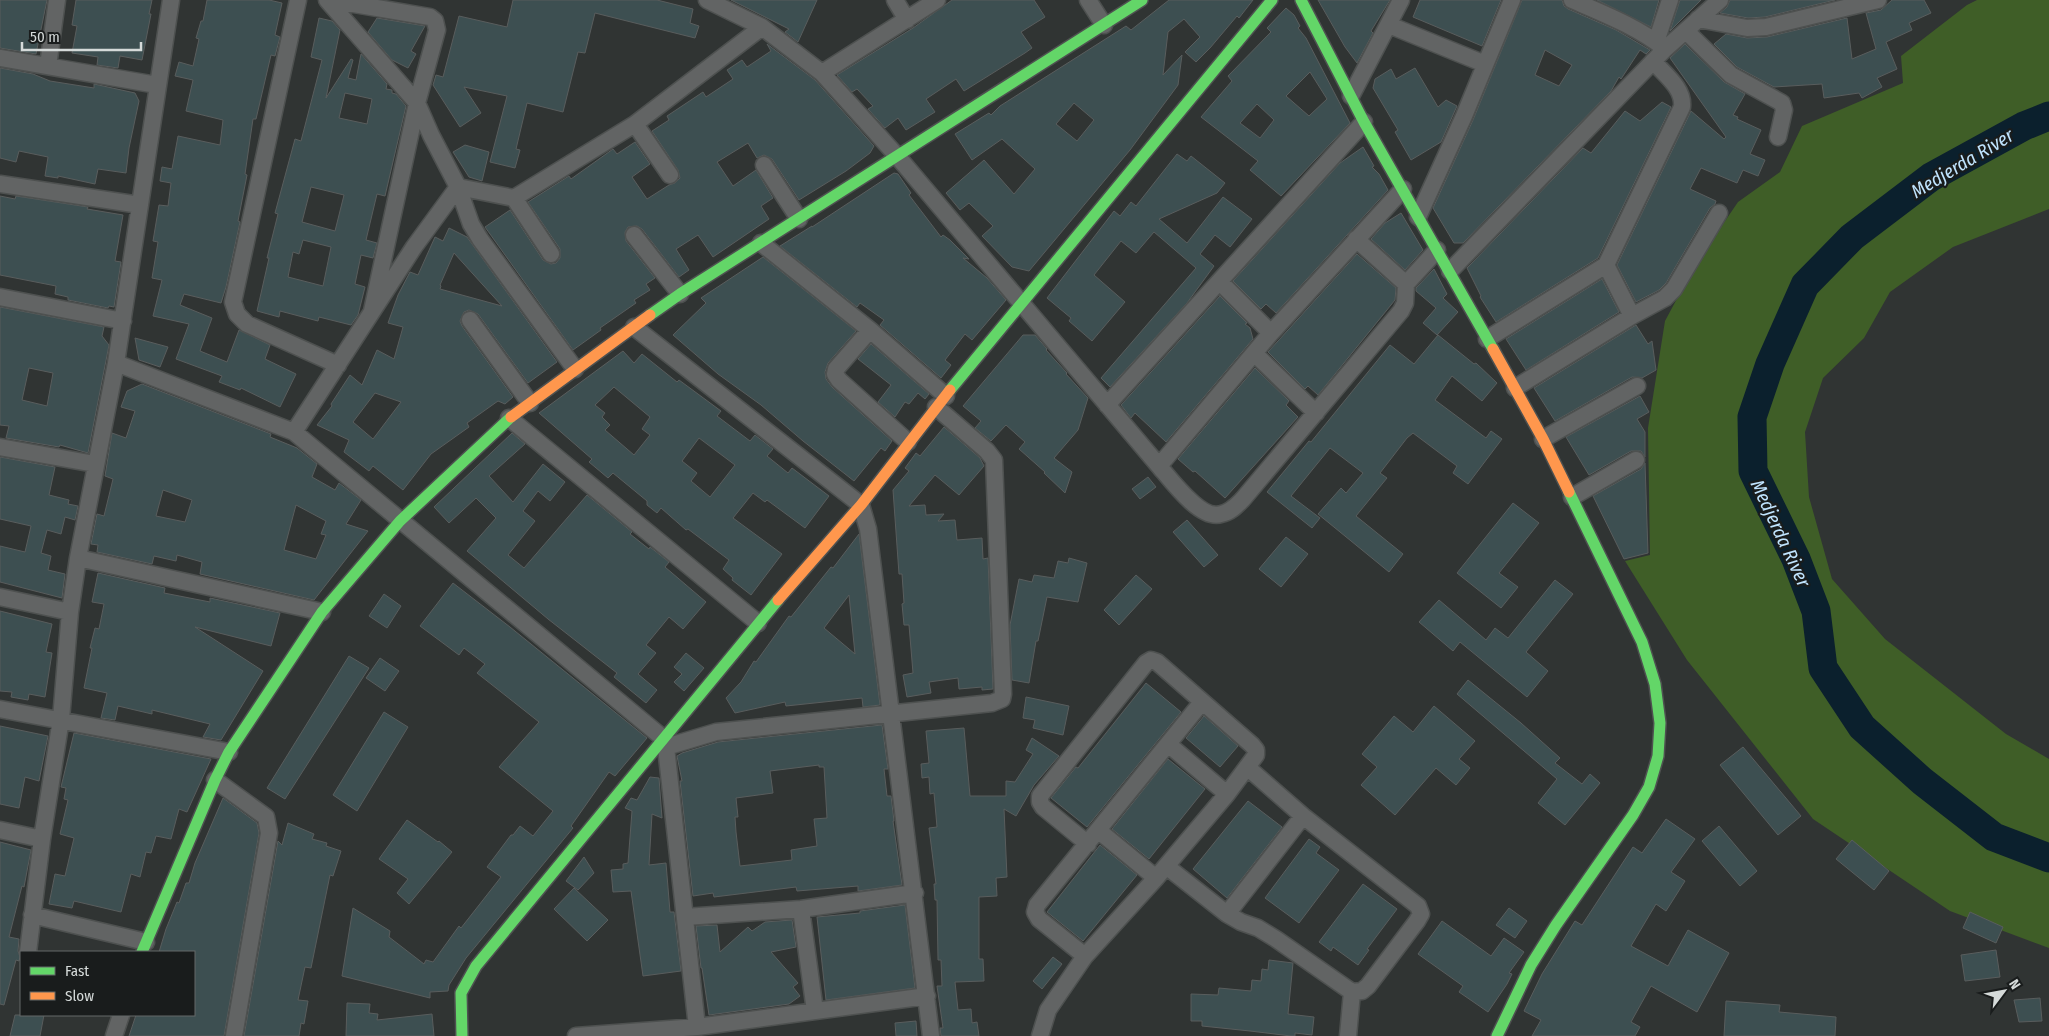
<svg xmlns="http://www.w3.org/2000/svg" width="2049" height="1036" font-family="'Fira Sans Condensed',sans-serif">
<style>
.green{fill:#3f5e27}
.lines{fill:none;stroke-linecap:round;stroke-linejoin:round}
.river{stroke:#0b202d;stroke-width:29}
.building{fill:#3d4f51;stroke:#595d5d;fill-rule:evenodd}
.street-casing{stroke:#4e5150;stroke-width:19}
.fast-casing{stroke:#4e5150;stroke-width:14}
.slow-casing{stroke:#4e5150;stroke-width:14}
.street{stroke:#626464;stroke-width:16}
.fast{stroke:#63d668;stroke-width:11}
.slow{stroke:#ff974d;stroke-width:11}
.labels{text-anchor:middle;stroke-width:4.5;stroke-linejoin:round;paint-order:stroke}
.water-label{font-size:19px;font-style:italic;fill:#c0e4fe;stroke:#191c1c}
</style>
<rect width="100%" height="100%" fill="#303433"/>
<path class="green" d="M1977 0H2049V209L1953 247 1890 292 1864 338 1823 378 1805 432 1809 497 1832 579 1885 639 2006 734 2049 759V948L1950 911 1813 819 1687 660 1625 561 1650 555 1648 428 1665 321 1695 265 1738 202 1780 172 1802 126 1903 83 1901 56 1967 5Z"/>
<g class="lines">
<path class="river" d="M2049 116 2024 126 1931 177 1852 237 1805 285 1770 364 1752 417 1753 471 1796 559 1816 611 1823 668 1862 727 1922 781 1994 837 2049 858"/>
</g>
<path class="building" d="M0 0H47L36 54 0 48Z
M76 0H152L149 14H151L142 60 120 56 118 68 97 65 98 57 72 53 77 26 72 25Z
M207 0H269L282 3 275 35 280 37 275 56 271 55 256 119H253L245 174 247 175 238 221 240 222 226 287 221 303 184 294 180 305 212 318 200 351 227 362 239 330 270 345 265 359 296 374 280 407 241 388 240 390 219 382 222 376 176 359 189 324 153 316 162 280 152 278 158 242 153 241 159 205 168 206 171 183 160 181 162 167 172 169 178 136 220 145 223 120 186 111 193 80 175 76 179 62 193 66 199 39 196 38 201 21H203Z
M513 0H657L693 9 690 23 699 26 695 38 595 13 585 53 578 52 563 112 527 103 516 149 520 150 515 168 490 162 507 96 464 87 481 113 460 127 433 85 436 75 443 77 459 16 507 27Z
M731 0H817L798 42 785 32 789 29Z
M952 0H1034L1045 17 1021 32 1032 48 1025 53 964 91 956 79 926 99 935 112 906 130 898 118 885 128 868 109 873 106 857 89 852 92 837 75 913 28Z
M1169 0H1253L1239 18 1237 16 1210 48 1196 62 1185 52 1200 37 1184 19 1168 32 1163 75 1182 55 1178 85 1130 150 1029 271 1012 267 982 236 993 226 969 203 960 210 946 193 984 160 1014 194 1035 169 1002 139 972 160 955 134 989 113 991 115 1000 106 1126 26 1131 30ZM1074 103 1094 120 1077 141 1056 124Z
M1318 0H1390L1371 31 1373 33 1357 63 1345 47Z
M1420 0H1501L1482 46 1413 17Z
M1522 0H1562L1564 6 1568 9 1616 30 1650 50 1646 54 1640 50 1621 79 1619 77 1611 91 1463 243H1454L1433 208 1473 120ZM1545 50 1572 65 1559 86 1535 75Z
M1597 0H1659L1651 27Z
M1680 0H1701L1670 31 1679 3Z
M1730 0H1835L1765 17 1748 18 1720 13 1727 7Z
M1892 0H1924L1931 13 1909 23 1912 30 1886 42 1897 69 1877 78 1882 87 1862 98 1859 93 1824 98 1822 84 1774 87 1737 67 1714 44 1726 34 1747 38 1767 37 1847 18 1852 59 1876 49 1866 13 1881 10Z
M1286 8 1294 15 1300 26 1298 28 1306 38 1350 123 1281 196 1250 170 1258 161 1201 117 1232 81 1228 76 1271 32 1267 28ZM1310 72 1327 99 1309 116 1286 96ZM1257 104 1274 120 1260 138 1240 123Z
M319 18 332 21 340 30 326 98 351 59 353 60 348 78 356 80 361 54 387 84 386 89 392 90V93L396 94 406 106 385 196 377 194 366 240 377 243 373 258 361 255 355 284 365 287 358 315 351 325 319 317 318 321 280 311 279 317 257 311 269 258H267L278 214 275 213 295 139 301 141 322 60 311 57ZM345 93 372 99 367 124 339 118ZM311 187 344 195 335 231 302 222ZM303 240 331 247 323 286 288 277 293 252 299 254Z
M377 18 425 26 411 51 416 54 408 68 392 60 368 32Z
M767 44 815 80 874 146 870 153 846 171 799 200 772 159 764 155 757 158 748 143 717 162 733 186 756 170 773 198 761 206 769 219 713 257 698 235 676 249 689 270 679 277 642 229 637 226 628 227 625 232 626 241 655 278 646 284 650 290 634 300 636 303 600 328 601 330 573 350 485 227 510 210 543 260 551 264 556 263 560 258V249L528 202 569 176 571 179 613 149 617 154 635 142 650 164 632 177 647 199 669 185 675 183 680 178 678 170 652 131 669 120 667 116 703 92 706 97 733 79 727 70 742 60 747 67 771 51Z
M1685 44 1724 82 1745 94 1733 115 1738 117 1737 119 1761 130 1750 154 1765 160 1758 176 1743 170 1737 183 1701 168 1690 189 1716 201 1715 204 1710 208 1666 283 1659 290 1636 302 1617 265 1691 111 1724 139 1726 137 1670 58Z
M0 68 33 74 50 81 94 88V84L135 93 139 101 129 148 126 173 98 169 95 184 58 176V178L45 176 48 157 19 151 16 162 0 158Z
M1415 68 1438 107 1446 100 1457 106 1441 142 1411 160 1395 132 1398 130 1373 88 1375 79 1391 69 1396 79Z
M1662 102 1671 107 1598 258 1496 322 1480 297 1481 296 1467 268 1470 265 1583 148 1591 153 1625 111 1640 121Z
M465 145 489 152 482 181 469 177 453 152Z
M1363 147 1374 166 1372 167 1379 174 1388 190 1276 313 1266 304 1261 309 1233 281 1340 163Z
M1177 154 1187 161 1191 156 1225 183 1217 193 1159 219 1187 243 1223 197 1252 219 1230 247 1215 235 1200 254 1214 266 1187 303 1110 387 1101 378 1196 268 1154 232 1136 253 1121 241 1094 275 1125 302 1092 341 1069 321 1071 318 1047 298 1114 211 1120 216 1131 202 1136 206Z
M894 173 898 174 911 193 909 195 941 237 943 235 950 240 969 259 963 258 987 278 1006 300 972 340 965 334 945 360 951 365 941 378 880 325 884 320 860 303 857 307 780 246 812 226V227Z
M0 196 15 199 16 196 88 207 87 209 123 215 115 261 121 262 114 307 109 306 108 308 68 300V297L55 294 56 286 0 275Z
M1401 213 1423 250 1405 270 1371 239 1385 223Z
M449 228 467 237 557 362 528 383 478 314 469 310 464 312 460 321 462 326 513 397 505 404 498 401 467 423 469 427 431 454 403 490 373 466 369 471 344 452 349 440 317 425 332 406 331 404 350 375 362 385 377 350 394 359 403 327 388 323 398 295 410 272 418 275 435 237 443 241ZM454 253 502 306 440 289 441 286 440 285ZM375 393 401 402 373 439 353 422Z
M1357 254 1396 288 1395 300 1318 395 1308 386 1305 389 1268 352Z
M763 257 856 331 828 363 825 372 826 379 832 387 892 441 885 451 881 448 854 481 803 441 761 405 718 374 673 335 706 303 701 298Z
M1434 269 1447 294 1443 298 1458 312 1437 335 1423 323 1436 308 1416 291V288Z
M1602 279 1619 312 1526 370 1506 339Z
M1220 296 1247 323 1245 324 1250 328 1253 339 1166 442 1135 413 1131 418 1121 405Z
M0 307 104 327 102 336 109 345 88 453 60 445 59 447 6 438 9 426 0 425ZM29 368 53 373 47 406 22 400Z
M1636 325 1648 344 1652 341 1656 370 1642 378 1632 377 1555 421 1534 388Z
M1023 335H1035L1047 349 1046 350 1067 373 1066 374 1088 398 1078 430 1054 458 1072 472 1065 493 1044 473 1045 472 1019 449 1025 442 1006 425 991 441 975 428 981 421 963 406Z
M1438 335 1474 364 1476 363 1497 383 1482 401 1452 376 1435 400 1486 438 1491 431 1502 439 1468 484 1453 473 1457 466 1413 433 1407 438 1380 473 1387 478 1356 516 1403 554 1389 572 1318 514 1341 488 1346 493 1363 473 1330 448 1291 496 1320 518 1312 528 1267 492 1309 441 1311 442 1390 345 1414 364Z
M135 338 168 347 160 367 139 360Z
M871 344 929 394 925 399 918 393 909 404 905 402 895 417 878 402 891 385 858 359Z
M623 351 634 363 642 354 677 382 679 380 721 411 717 416 750 441 755 435 773 449 767 456 788 473 792 468 829 496 805 528 767 500 765 502 753 493 733 518 782 554 751 595 732 580 733 578 723 569 729 560 688 529 686 530 661 508 657 513 647 505V501L613 473 608 478 589 462 592 459 539 413ZM614 387 650 417 642 429 650 435 634 455 605 430 610 425 602 417 605 413 595 405ZM699 438 735 465 710 497 691 481 697 473 682 461Z
M1255 368 1289 401 1286 405 1298 417 1225 498 1195 471 1193 472 1178 459Z
M142 384 271 434 270 437 297 448 317 464 312 477 335 490 339 483 361 500 346 524 368 531 314 600 200 574 202 562 177 555 176 561 154 556 152 564 97 552 98 545 91 544 97 514 104 516 113 479 105 476 112 433 126 438 135 411 121 407 127 391ZM163 490 192 500 185 522 156 516ZM296 505 326 521 321 534 326 535 316 559 284 550Z
M1640 396 1649 412 1637 419 1645 432V457L1641 451H1631L1589 475 1566 437Z
M944 427 980 458 984 466 959 495 935 475 909 506 925 505 926 515 944 514 938 521 955 520 957 540 982 538 983 559 988 558 993 689 982 690V687L959 689 958 678 929 682 931 693 907 697 903 675 913 673 909 625H904L902 604 904 603 902 574H899L893 490 909 471 905 468 916 453 920 456Z
M512 433 525 444 489 476 513 502 543 464 565 482 550 501 538 491 523 511 535 521 508 555 524 568 587 495 632 532 630 534 649 549 650 547 669 562 665 567 706 602 683 629 669 617 646 645 656 653 638 674 657 690 646 703 614 677 617 673 548 619 467 551 496 518 476 498 449 523 434 507Z
M0 457 55 467 49 495 69 500 68 504 78 506 75 520 65 517 61 534 47 530 41 553 51 556 48 570 65 574 62 598 0 582V546L25 552 31 526 0 519Z
M1645 463 1648 553 1624 559 1593 496 1641 469Z
M1148 477 1156 487 1140 499 1132 489Z
M1513 503 1539 523 1499 573 1518 587 1501 608 1457 573Z
M1187 520 1218 555 1204 567 1173 532Z
M859 534 880 705 863 707 862 698 786 706 785 702 735 713 726 698 741 682 754 661 756 662 789 616 791 617 831 567 833 568ZM849 595 855 654 824 628Z
M1286 537 1308 554 1281 587 1259 569Z
M1069 558 1087 563 1078 602 1047 597 1038 641H1036L1029 683 1012 680 1010 625 1019 579 1032 582 1034 575 1054 578 1058 561 1068 563Z
M98 573 165 588 164 593 210 602V598L280 613 271 646 195 627 263 671 221 740 203 737 210 724 152 710V714L118 706 115 720 101 718 107 693 84 688 92 648H90L95 628 99 629 104 604 92 602Z
M1136 575 1152 589 1119 625 1104 610Z
M1555 580 1573 594 1526 652 1548 671 1527 697 1460 642 1453 651 1419 622 1439 600 1486 640 1495 628 1508 638Z
M453 583 510 627 647 738 615 776 609 772 571 826 573 828 466 958 449 985 448 991 430 992V998L342 976 353 908 390 931 389 937 424 964 426 960 433 962 459 926 461 928 501 877 487 867 511 835H513L520 826 533 836 553 811 499 767 539 722 477 673 485 664 464 648 459 655 420 626Z
M384 594 401 606 387 628 369 616Z
M0 611 52 624 46 652 52 653 45 697 29 694 28 700 11 697 12 692 0 691Z
M686 653 704 668 684 691 674 682 682 674 674 667Z
M349 656 369 668 285 799 267 788Z
M380 658 399 671 385 691 366 678Z
M1468 680 1521 723 1560 758 1555 763 1582 784 1590 774 1600 783 1565 825 1538 803 1557 779 1457 694Z
M1146 683 1181 712 1087 827 1051 798 1076 767 1078 768Z
M1026 697 1069 706 1063 735 1033 728 1035 720 1023 718Z
M1434 706 1475 741 1459 759 1470 768 1456 785 1436 768 1395 815 1361 785 1377 767 1362 754 1394 716 1413 732Z
M384 712 408 727 357 811 333 795Z
M1204 716 1238 746 1220 767 1186 738Z
M882 725 888 769H884L887 796H891L894 821H893L902 885 858 891V886L797 891 796 887 714 897 713 893 693 896 680 781H682L677 756 682 753 718 742ZM819 765V767H824L827 818 814 819 817 846 791 850 792 860 740 866 736 832 735 817H738L736 798 773 793 770 771Z
M0 726 48 736 39 781 25 777 19 808 0 804Z
M964 728 970 796H1006V781L1015 782 1033 754 1026 750 1032 738 1059 756 1034 785 1016 816 1004 809 1007 877 996 878 997 896 979 897V959H983L984 981 955 982 958 1010 971 1009 972 1023 977 1022 979 1036H941L940 1028H943L937 986H942L941 960H938L937 900H935L934 884H936L929 828 937 827 934 793 930 794 929 777 922 778 921 764 929 763 926 731Z
M74 733 211 759 187 812 179 809 171 839 156 836 151 853 146 852 140 877 131 874 121 912 74 901 72 908 49 904 55 874 65 876 74 838 60 834 68 800 64 799 66 788 61 787Z
M1743 747 1801 816 1778 835 1720 765Z
M1168 759 1205 789 1149 859 1112 829Z
M650 777 659 778 662 818 652 814 649 865 666 863 670 912H674L681 971 643 976 631 891 613 892 611 870 623 869V864L628 863 632 811 625 808 631 798 637 800Z
M223 798 257 823 259 833 224 1036H129L136 1015H194V952H159L166 929 177 902 179 903 186 883H189L195 863Z
M1248 801 1282 827 1227 898 1193 869Z
M1666 819 1695 839 1671 872 1685 881 1666 911 1656 904 1631 946 1668 966 1688 930 1729 953 1697 1012 1651 986 1631 1022 1640 1027 1635 1036H1532L1541 1020 1524 1011 1542 974 1575 921 1582 925 1633 847 1642 853Z
M407 820 438 842 439 841 452 852 409 904 397 893 408 879 379 859Z
M288 823 314 834 312 839 327 843 326 846 341 851 333 876 330 875 311 968 305 967 298 1000 308 1001 304 1024 301 1023 299 1036H244L278 841 282 845Z
M1719 826 1757 871 1740 886 1702 841Z
M1309 839 1320 847 1316 853 1339 870 1299 923 1265 898Z
M1852 840 1889 871 1874 890 1836 859Z
M0 842 31 850 24 887 22 886 9 937 19 939 18 951 20 957 19 961 16 960 4 1005 0 1004Z
M1100 845 1137 875 1083 941 1047 912Z
M584 857 594 873 578 890 566 881Z
M1363 884 1397 909 1367 949 1369 950 1358 965 1333 947 1331 951 1319 942Z
M574 888 608 920 587 941 554 909Z
M905 905 915 988 826 1000 817 917 860 913V911Z
M1509 908 1527 921 1515 938 1496 925Z
M1970 912 2003 927 1996 943 1963 928Z
M792 920 796 947 771 952 798 983 793 987 800 996 789 1004 709 1015 702 968H701L696 926 717 925 720 952 748 927 752 931 765 922Z
M1442 921 1491 956 1504 938 1524 952 1509 973 1512 974 1507 984 1488 1012 1459 992 1463 986 1418 954Z
M1996 950 2000 977 1965 981 1961 955Z
M1053 957 1062 964 1042 989 1033 981Z
M1269 960 1293 963 1288 1014 1314 1017 1312 1035 1295 1033V1036H1291L1250 1031 1202 1026V1021H1191V994L1218 995 1219 988 1251 991 1252 980 1261 981 1262 969 1268 970Z
M2040 998 2042 1021 2019 1022 2014 1000Z
M1726 1001 1780 1005 1779 1012 1836 1017 1835 1036H1724Z
M347 1003 370 1004 369 1013 378 1014 377 1020 432 1014 434 1036H346Z
M15 1015H44L40 1036H10Z
M916 1021 917 1036H896L895 1023Z"/>
<g class="lines">
<g class="street-casing">
<path id="street" d="M298 0 233 302 237 314 247 324 338 365
M327 0 417 103 431 135 458 187 471 224 480 239 575 369
M330 0 430 17 435 21 437 30 417 103 372 311
M707 0 762 27 822 73 898 157 1159 466C1171 480 1201 521 1221 514 1231 512 1237 505 1243 499L1401 311 1405 303 1406 284 1437 250
M895 0 907 20
M1088 0 1104 25
M1572 0C1602 13 1640 28 1665 49
M1698 19 1747 28 1766 27 1878 0
M1389 25 1485 64
M1686 31 1731 75 1782 103 1784 110 1778 137
M1656 42 1670 0
M0 58 157 85
M48 66 57 0
M822 73 937 0
M1351 96 1401 0
M635 124 670 175
M764 165 799 219
M0 184 140 205
M458 187 514 198 635 124 762 27
M514 198 551 254
M1418 217 1464 116 1512 0
M634 235 680 294
M1356 239 1406 284
M761 243 870 330 946 396
M1450 271 1665 49 1720 0
M1220 282 1271 333
M0 297 123 321
M1632 316 1606 265 1682 107C1684 88 1665 75 1653 61
M470 320 530 403
M634 327 861 505 868 529 931 1036
M870 330 836 369 835 374 839 380 908 442
M1487 339 1606 265
M1255 354 1316 413
M116 363 294 432 663 738 666 747 697 1027
M1515 388 1632 316 1665 298 1674 289 1719 213
M1107 405 1364 122
M509 418 758 623
M294 432 414 247 458 187
M1543 439 1637 386
M0 447 95 464
M1159 466 1271 333 1403 189
M1572 497 1636 460
M78 558 322 612
M0 597 70 612
M0 709 229 752
M1168 744 1227 794
M666 747 716 732 992 703 1002 699 1003 694 994 460 987 451 936 407
M215 780 266 817 269 833 234 1036
M0 830 42 839
M1099 831 1156 878
M1166 866 1227 914 1241 922 1258 928 1276 939 1352 992 1362 991 1368 986 1417 921 1421 914 1418 906 1303 816 1247 767
M801 909 815 1011
M1227 914 1303 816
M32 915 146 942
M685 917 801 909 915 893
M28 952 42 839 61 719 70 612 78 558 116 363 171 0
M1085 956 1039 919 1035 912 1037 905 1202 702
M114 1036 121 1015
M576 1036 697 1027 927 996
M1040 1036 1048 1010 1085 956 1156 878 1227 794 1256 755V750L1252 745 1157 662 1151 660 1146 663 1040 796V802L1043 807 1088 844
M1348 1036 1352 992"/>
</g>
<g class="fast-casing">
<path id="fast" d="M1301 0 1364 122 1493 349
M650 315 680 294 1142 0
M950 390 1272 0
M142 952 215 780 229 752 322 612 400 521 511 417
M462 1036 461 993 476 966 778 600
M1497 1036 1531 965 1556 925 1633 815 1649 787 1658 756 1660 723 1655 684 1642 642 1569 492"/>
</g>
<g class="slow-casing">
<path id="slow" d="M1493 349 1543 439 1569 492
M511 417 650 315
M778 600 861 505 950 390"/>
</g>
<use href="#street" class="street"/>
<use href="#fast" class="fast"/>
<use href="#slow" class="slow"/>
</g>
<g class="labels">
<g class="water-label">
<text transform="translate(1962 163) rotate(-31)" y="7">Medjerda River</text>
<text transform="translate(1781 533) rotate(65)" y="7">Medjerda River</text>
</g>
</g>
<rect x="20" y="951" width="175" height="65" fill="#191c1c" stroke="#646868"/>
<rect x="30" y="967" width="25" height="8" fill="#63d668" stroke="#646868"/>
<text x="65" y="976" font-size="15" fill="#d5dad9">Fast</text>
<rect x="30" y="992" width="25" height="8" fill="#ff974d" stroke="#646868"/>
<text x="65" y="1001" font-size="15" fill="#d5dad9">Slow</text>
<g transform="translate(2004 991) rotate(58)" stroke="#191c1c" stroke-width="4" paint-order="stroke">
<path d="M0-4L9 19L0 12L-9 19Z" fill="#d5dad9"/>
<text y="-8" font-size="14" font-weight="bold" text-anchor="middle" fill="#d5dad9">N</text>
</g>
<path d="M22 42v8h119v-8" fill="none" stroke="#d5dad9" stroke-width="2.5"/>
<text x="30" y="42" font-size="15" fill="#d5dad9" stroke="#191c1c" stroke-width="4" paint-order="stroke">50 m</text>
</svg>
